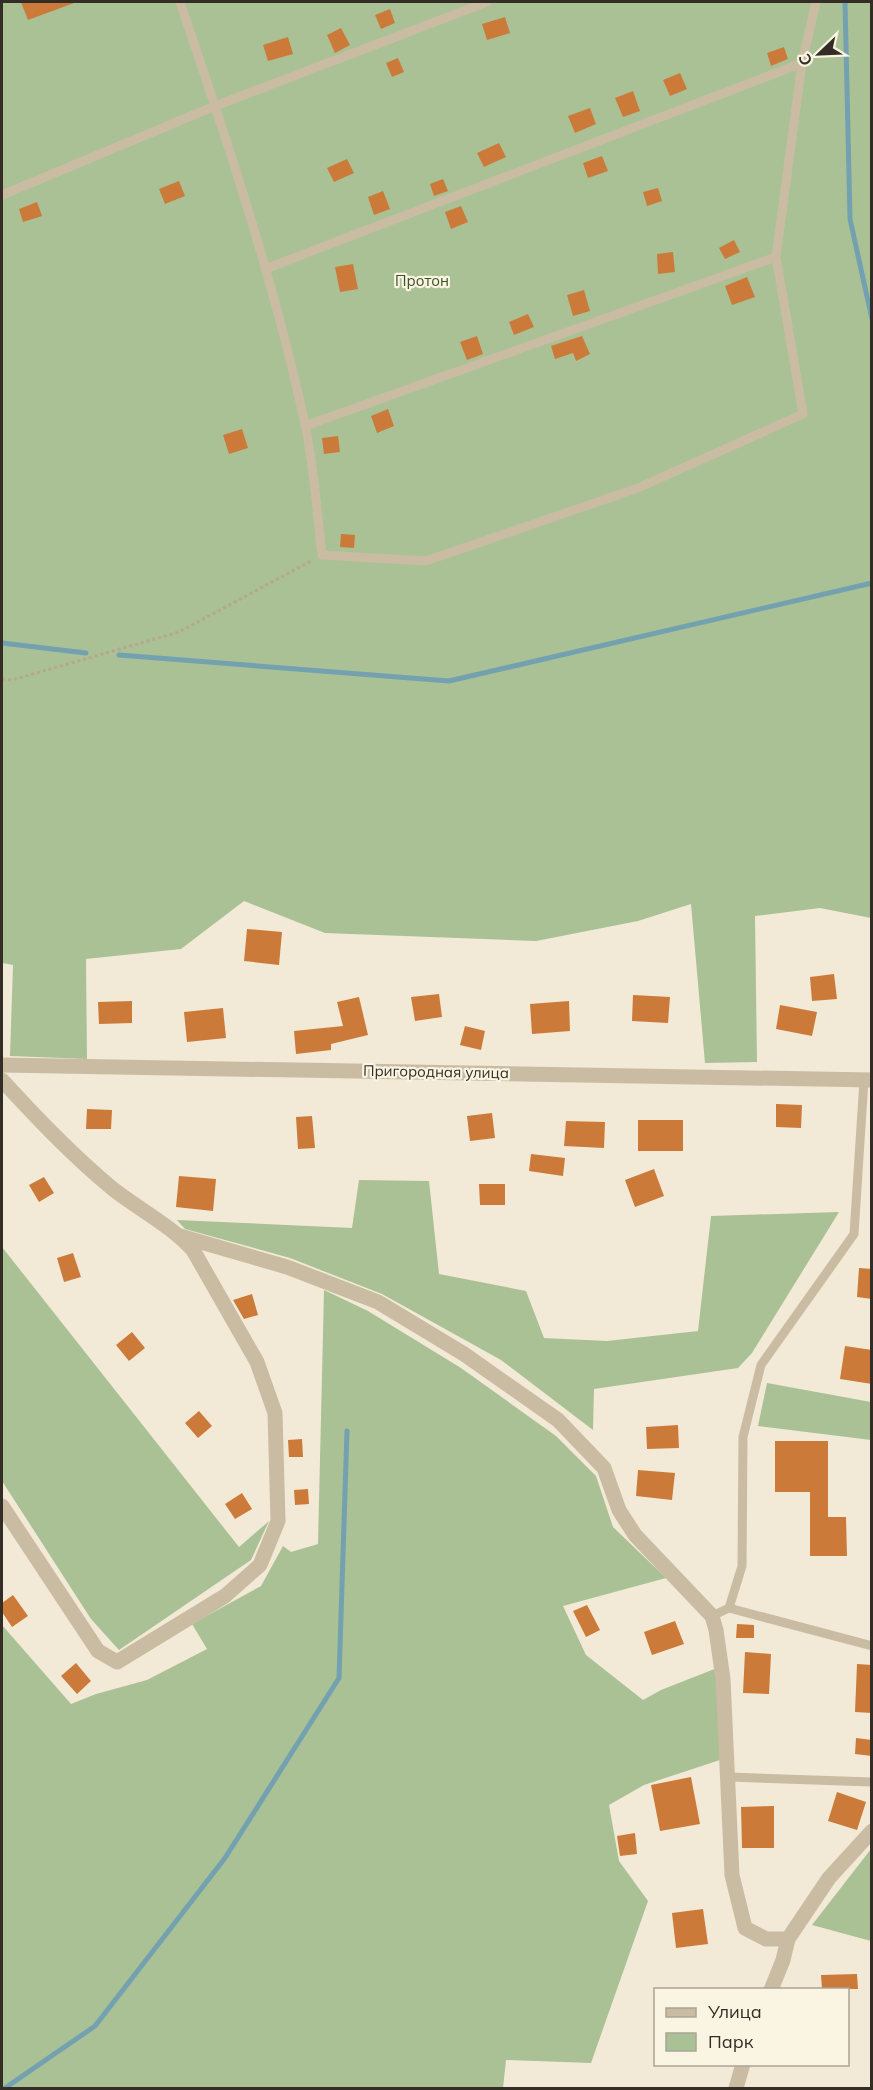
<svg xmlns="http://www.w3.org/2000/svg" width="873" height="2090" font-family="Mulish,sans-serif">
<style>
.green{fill:#aac195}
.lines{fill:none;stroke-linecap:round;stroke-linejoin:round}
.stream{stroke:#73a1b0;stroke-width:5}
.building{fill:#cc7a39}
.path{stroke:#b6a68c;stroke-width:3;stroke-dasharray:3 3;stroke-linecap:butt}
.service{stroke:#cabca2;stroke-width:9}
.minor{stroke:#cabca2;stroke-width:15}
.labels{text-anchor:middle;stroke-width:4.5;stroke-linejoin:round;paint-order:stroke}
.park-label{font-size:15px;fill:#3a5327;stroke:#faf4e2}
.street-label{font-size:15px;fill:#342d25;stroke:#faf4e2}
</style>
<rect width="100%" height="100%" fill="#f2ead6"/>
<path class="green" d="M2 2H871V918L820 908 755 916 757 1062 705 1063 691 904 638 921 536 941 325 933 244 901 181 949 86 959 87 1059 10 1056 13 965 2 963Z
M359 1180 429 1181 439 1274 526 1291 544 1338 607 1341 698 1331 711 1216 839 1212 752 1353 738 1368 594 1389 593 1430 501 1360 382 1294 290 1258 185 1229 177 1220 352 1228Z
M2 1247 239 1547 269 1521 251 1560 119 1650 91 1619 2 1481Z
M324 1290 368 1311 461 1368 556 1436 596 1476 613 1527 666 1578 563 1606 586 1655 643 1700 661 1690 717 1668 723 1759 644 1785 609 1805 619 1861 648 1901 591 2063 506 2060 503 2088H2V1625L71 1704 96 1694 147 1680 207 1649 192 1624 261 1586 283 1546 291 1552 318 1544Z
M767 1383 871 1402V1440L758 1426Z
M871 1849V1941L812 1925Z"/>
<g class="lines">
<path class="stream" d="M845 2 850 219 872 319
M2 643 86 653
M119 655 449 681 872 583
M5 2088 95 2026 225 1858 339 1678 347 1431"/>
</g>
<path class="building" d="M21 2H74V3L28 20Z
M390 9 395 23 381 29 375 15Z
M505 17 510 33 487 40 482 24Z
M341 28 350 45 335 53 327 35Z
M288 37 293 54 268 61 263 45Z
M784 47 788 59 771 66 767 53Z
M398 58 404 72 392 77 386 63Z
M680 73 687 89 670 96 663 80Z
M633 91 640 111 623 117 615 98Z
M590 108 596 124 575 133 568 116Z
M499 143 506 157 484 167 477 153Z
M602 156 608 171 588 178 583 163Z
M347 159 354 173 334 182 327 168Z
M443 179 448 191 434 196 430 184Z
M179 181 185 196 165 204 159 189Z
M658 188 662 201 647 206 643 192Z
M383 191 390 209 374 215 368 197Z
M37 202 42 216 23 222 19 209Z
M461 206 468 222 451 229 445 212Z
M734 240 740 252 725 259 719 248Z
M673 252 675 272 658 274 657 254Z
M353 264 358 289 340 292 335 267Z
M747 277 755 297 732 305 725 286Z
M584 290 590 311 573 316 567 295Z
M528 314 534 327 514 335 509 322Z
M477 336 483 354 467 360 460 342Z
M582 336 590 354 576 361 573 353 555 359 551 346Z
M388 409 394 426 377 433 371 416Z
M242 429 248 448 229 454 223 435Z
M338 436 340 452 324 454 322 438Z
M341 534 355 535 354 548 340 547Z
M247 929 282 932 279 965 244 961Z
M834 974 837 999 812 1001 810 977Z
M439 994 442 1017 415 1021 411 997Z
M633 995 670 997 668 1023 632 1021Z
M359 997 368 1035 331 1044V1050L296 1054 294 1031 343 1026 337 1002Z
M132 1001V1023L99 1024 98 1002Z
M569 1001 570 1031 532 1034 530 1004Z
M780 1005 817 1012 812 1036 776 1029Z
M223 1008 226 1038 187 1042 184 1012Z
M465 1026 485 1031 481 1050 460 1045Z
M776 1104 802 1105 801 1128 776 1127Z
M87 1109 112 1110 111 1129H86Z
M492 1113 495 1138 470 1141 467 1116Z
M312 1116 315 1148 298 1149 296 1117Z
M638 1120H683V1151H638Z
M566 1121 605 1122 604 1148 564 1146Z
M531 1154 565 1158 563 1176 529 1171Z
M654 1169 664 1196 635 1207 625 1180Z
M179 1176 216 1179 213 1211 176 1207Z
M44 1177 54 1193 39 1202 29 1185Z
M479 1184H505V1205H480Z
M73 1253 81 1277 64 1282 57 1258Z
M859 1268 872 1269V1299L857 1297Z
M252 1294 258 1315 244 1319 233 1300Z
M132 1332 145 1348 129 1361 116 1345Z
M845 1346 872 1350V1384L840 1379Z
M199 1411 212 1426 198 1438 185 1423Z
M678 1425 679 1448 647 1449 646 1427Z
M302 1439 303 1457H289L288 1440Z
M775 1441H828V1517H846L847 1556H810V1492H775Z
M638 1470 675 1473 672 1500 636 1496Z
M308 1489 309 1504 295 1505 294 1490Z
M242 1493 252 1509 235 1519 225 1504Z
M13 1595 28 1616 12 1627 2 1612V1603Z
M587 1605 600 1630 586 1637 573 1611Z
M675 1621 684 1644 652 1655 644 1632Z
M737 1624 754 1625V1638H736Z
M745 1652 771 1654 769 1694 743 1693Z
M76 1663 91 1681 77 1694 61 1676Z
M857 1664 872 1665V1713L855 1712Z
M856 1738 872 1740V1756L855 1754Z
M691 1777 700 1824 660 1831 651 1785Z
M837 1792 866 1802 857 1830 828 1821Z
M774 1806V1848H742L741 1807Z
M635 1833 637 1854 620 1856 617 1836Z
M703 1909 708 1944 676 1948 672 1913Z
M857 1974 858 1989H822L821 1975Z"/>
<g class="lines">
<path class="path" d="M2 679 12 680 179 632 313 560"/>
<path class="service" d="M180 2C227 140 274 281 305 424 314 467 317 512 322 555L426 561 638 488 803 414 776 257 305 426
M2 195 215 106 487 2
M776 257 802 63 816 2
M265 269 802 63
M729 1608 872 1646
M712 1616 729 1608 742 1566 743 1437 761 1365 854 1234 864 1080
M729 1777 872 1782"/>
<path class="minor" d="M2 1065 872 1080
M2 1080C37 1118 73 1156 113 1189 140 1210 170 1225 193 1250L257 1362 275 1413 278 1521 260 1565 225 1596 117 1662 98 1651 2 1506
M180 1236 287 1267 378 1302 464 1354 558 1420 604 1468 619 1510 635 1535 712 1616 716 1630 723 1679 732 1875 745 1928 766 1939H788
M771 1990 783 1960 788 1939 829 1878 872 1831
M736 2088 743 2064"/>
</g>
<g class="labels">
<g class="park-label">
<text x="422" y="286">Протон</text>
</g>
<g class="street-label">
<text transform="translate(436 1072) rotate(1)" y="5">Пригородная улица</text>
</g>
</g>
<rect width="873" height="2090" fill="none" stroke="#342d25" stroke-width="6"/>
<rect x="654" y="1988" width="195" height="78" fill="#faf4e2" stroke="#aba496" stroke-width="1.5"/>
<rect x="666" y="2008" width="30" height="9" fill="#cabca2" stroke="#aba496" stroke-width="1.5"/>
<text x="708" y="2018" font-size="18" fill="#342d25">Улица</text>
<rect x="666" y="2033" width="30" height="18" fill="#aac195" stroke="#aba496" stroke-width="1.5"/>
<text x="708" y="2048" font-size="18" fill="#342d25">Парк</text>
<g transform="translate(819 54) rotate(247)" stroke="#faf4e2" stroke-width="4.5" paint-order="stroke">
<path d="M0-4.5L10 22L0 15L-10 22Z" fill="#342d25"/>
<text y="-9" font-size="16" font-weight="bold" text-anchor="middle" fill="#342d25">С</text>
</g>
</svg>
